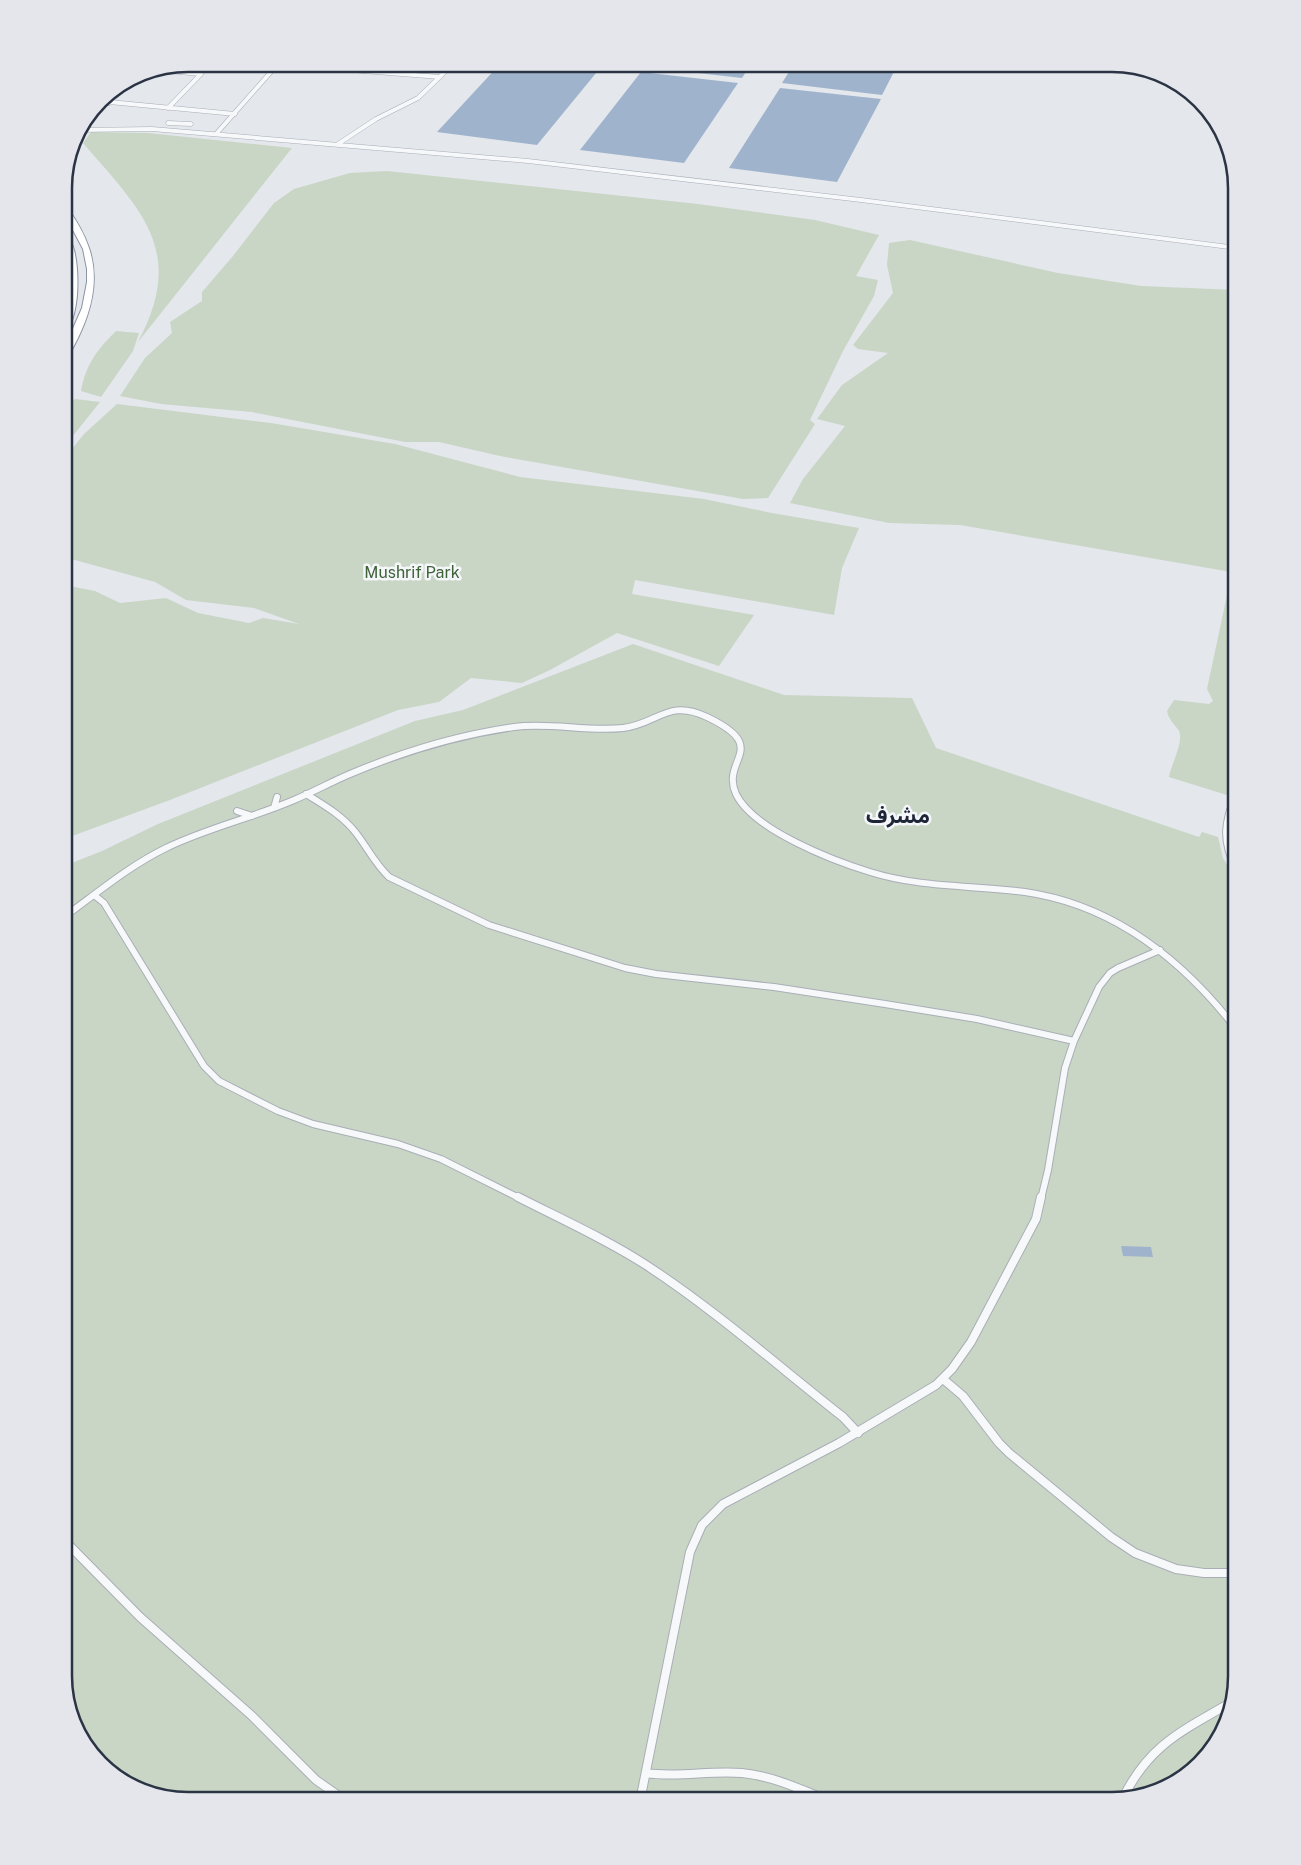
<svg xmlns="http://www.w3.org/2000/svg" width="1301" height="1865" font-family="'Public Sans','Noto Sans Arabic',sans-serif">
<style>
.green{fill:#c9d6c5}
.water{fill:#9fb4cc}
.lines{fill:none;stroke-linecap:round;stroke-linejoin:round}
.street-far2-casing{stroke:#a9aeb7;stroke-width:5}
.street-far1-casing{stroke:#a9aeb7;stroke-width:8}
.street-casing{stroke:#a9aeb7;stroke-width:10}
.highway-casing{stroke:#8b94a3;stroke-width:2}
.street-far2{stroke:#f7f8fa;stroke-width:4}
.street-far1{stroke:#f7f8fa;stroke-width:6}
.street{stroke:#f7f8fa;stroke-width:8}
.highway{fill:#fff;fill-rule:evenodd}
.labels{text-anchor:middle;stroke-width:5;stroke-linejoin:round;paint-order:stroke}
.park-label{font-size:16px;fill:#3f6138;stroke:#f4f6f9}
.district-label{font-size:21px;font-weight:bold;fill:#1d2536;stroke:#f4f6f9}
.rim{fill:none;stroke:#2b3445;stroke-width:2.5}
</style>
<rect width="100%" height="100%" fill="#e4e7ec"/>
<path class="green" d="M91 132 148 133 292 148 138 342C187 251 141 210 83 143Z
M387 171 698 204 815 220 879 235 856 276 878 280 874 296 843 351 810 420 815 424 768 498 743 499 500 456 439 442H405L252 412 161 404 120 396 145 358 172 333 170 322 202 301V292L233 256 274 203 294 189 350 173Z
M910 240 1058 273 1141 286 1237 290V573L960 525 889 523 790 503 803 479 845 426 817 419 842 385 888 353 858 349 853 345 893 293 887 265 889 243Z
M116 331 139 333 133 351 101 397 81 391C86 364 97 350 116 331Z
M75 399 100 402 64 447V408Z
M117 404 271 423 395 444 520 477 704 499 772 513 859 528 842 568 834 615 635 580 632 594 754 615 719 666 617 633 550 670 522 683 471 678 439 702 398 710 170 800 64 839V585L95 591 120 603 166 598 198 613 249 623 263 618 299 624 254 608 186 600 155 582 64 557V459L84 434Z
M1230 581 1237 582V782L1230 796 1169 777C1171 765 1184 742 1179 731 1174 723 1169 721 1167 711L1174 700 1209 704 1213 701 1207 689Z
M633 644 784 695 912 698 936 748 1199 837 1202 832 1218 837 1223 858 1237 882V1677L1220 1739 1175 1785 1113 1801H180L126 1784 80 1739 64 1677V866L102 851 158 824 415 721 463 710Z"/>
<path class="water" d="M500 64H573L601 67 537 145 437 132Z
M647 64H751L742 78 645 67Z
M794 64H898L882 95 782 83Z
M641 72 738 83 684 163 580 150Z
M780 88 881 99 837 182 729 168Z
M1121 1246 1151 1247 1153 1257 1123 1256Z"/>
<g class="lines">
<g class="street-far2-casing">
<path id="street-far2" d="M273 64 440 77
M157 70 201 74 168 108
M99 101 235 114
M109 103 135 77
M168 123 191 124
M79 130 152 129 528 161 861 200 1237 248
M216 134 278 64
M338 144 376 119 418 98 453 64"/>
</g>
<g class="street-far1-casing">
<path id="street-far1" d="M1237 791C1224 822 1221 841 1237 871
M306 794C324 805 343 816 356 833 367 847 375 864 389 877L489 925 625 968 656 974 774 987 885 1004 977 1019 1074 1041
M274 808 277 797
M237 811 252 816
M94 895 104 903 204 1066 219 1081 278 1111 313 1124 398 1144 441 1159 521 1199
M64 917C97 893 129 866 166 848 207 828 252 818 294 800 313 792 331 782 350 774 402 752 458 735 514 727 550 722 587 732 623 728 658 724 668 698 707 717 772 748 720 759 736 794 753 830 834 861 870 872 921 888 973 885 1025 892 1115 905 1183 960 1237 1030
M1041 1199 1048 1170 1065 1068 1074 1041 1099 987 1110 973 1118 968 1160 950"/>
</g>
<g class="street-casing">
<path id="street" d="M518 1197C561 1219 606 1239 646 1265 715 1310 778 1366 843 1417L858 1433
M943 1379 963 1396 999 1443 1009 1453 1111 1537 1135 1553 1176 1569 1204 1573H1237
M64 1540 140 1617 251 1715 316 1780 346 1801
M646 1773C678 1778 710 1770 742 1773 773 1776 802 1790 830 1801
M1123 1798C1149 1745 1182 1731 1230 1703
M640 1801 690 1552 702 1525 723 1504 839 1443 936 1385 952 1369 971 1342 1036 1219 1041 1197"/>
</g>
<g class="highway-casing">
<path id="highway" d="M1115 64 1134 68 1181 86 1185 90H1181Z
M64 205 67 207C76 220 84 233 89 248 102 286 87 325 67 358H64V349L82 308 87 282V269L83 249 64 213Z
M64 232C82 242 82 322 64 331 64 314 71 297 71 280 71 263 64 248 64 232Z"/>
</g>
<use href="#street-far2" class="street-far2"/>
<use href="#street-far1" class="street-far1"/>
<use href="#street" class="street"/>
<use href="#highway" class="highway"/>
</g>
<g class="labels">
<g class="park-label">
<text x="412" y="578">Mushrif Park</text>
</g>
<g class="district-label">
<text x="898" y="823">مشرف</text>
</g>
</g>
<path d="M0 0H1301V1865H0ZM188 72H1112A116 116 0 0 1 1228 188V1676A116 116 0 0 1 1112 1792H188A116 116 0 0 1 72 1676V188A116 116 0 0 1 188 72Z" fill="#e4e6eb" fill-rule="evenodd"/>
<path class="rim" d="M188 72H1112A116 116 0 0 1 1228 188V1676A116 116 0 0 1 1112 1792H188A116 116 0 0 1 72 1676V188A116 116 0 0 1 188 72Z"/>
</svg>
